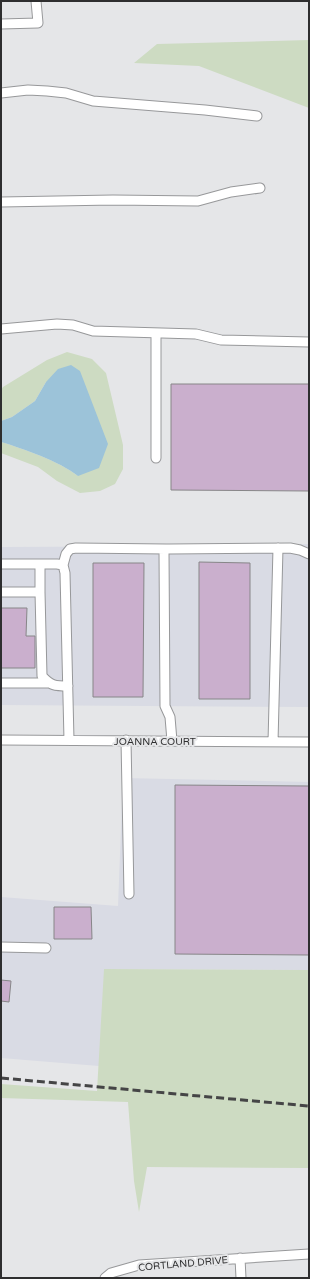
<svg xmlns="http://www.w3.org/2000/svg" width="310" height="1279" font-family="'Varela Round',sans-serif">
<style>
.built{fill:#d9dbe4}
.green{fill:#cddbc2}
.water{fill:#9cc3d9}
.building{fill:#caafcd;stroke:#878688}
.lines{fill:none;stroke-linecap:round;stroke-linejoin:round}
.minor-casing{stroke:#97989a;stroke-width:11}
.minor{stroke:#fff;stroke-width:9}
.rail{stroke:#454546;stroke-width:3;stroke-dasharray:8 4;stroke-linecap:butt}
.labels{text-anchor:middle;stroke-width:4;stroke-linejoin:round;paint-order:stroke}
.street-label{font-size:10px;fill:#2e2e2f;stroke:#e5e6e8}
</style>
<rect width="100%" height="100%" fill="#e5e6e8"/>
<path class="built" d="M309 544V707L1 705V547L220 546Z
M123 778 309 782V970L105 969 99 1066 1 1058V897L118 906Z"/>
<path class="green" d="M309 40V108L199 66 134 63 157 44Z
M67 352 92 359 106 373 123 445V469L115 484 100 491 80 493 57 481 38 467 1 453V442C24 449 59 461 78 476L46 382 35 401 12 417 1 421V390L3 387 47 360Z
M104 969 309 970V1168L147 1167 139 1212 134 1181 128 1102 1 1098V1084L97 1091Z"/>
<path class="water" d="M71 365 80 371 108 444 99 468 78 476C59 461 24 449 1 442V421L12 417 35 401 46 382 58 369Z"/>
<path class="building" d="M171 384H309V491L171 490Z
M199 562 250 563V699H199Z
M93 563H144L143 697H93Z
M1 608H27L26 636H35V668H1Z
M175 785 309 786V955L175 954Z
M54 907H91L92 939H54Z
M1 980 11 981 9 1002 1 1001Z"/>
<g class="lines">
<g class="minor-casing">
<path id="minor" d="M1 24 38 23 36 1
M1 93 28 90 47 91 66 93 93 101 205 110 257 116
M1 202 113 200 198 201 231 192 260 188
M1 329 57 324 73 325 93 331 196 334 221 340 309 342
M156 458V333
M1 564H57L63 565 65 573 69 740
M63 565 66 554 70 549 76 548 166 549
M1 592H40V564
M40 592 42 676C51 686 55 686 68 686
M1 683H49
M1 740 309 742
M126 740 129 894
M172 741 170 717 165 706 164 551 166 549H169L290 548 300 550 309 554
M273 742 278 548
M1 947 46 948
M240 1258 241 1278
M105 1278 111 1273 139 1265 309 1254"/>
</g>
<use href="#minor" class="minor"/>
<path class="rail" d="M1 1078 309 1106"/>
</g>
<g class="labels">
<g class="street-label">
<text x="155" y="745">JOANNA COURT</text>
<text transform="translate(183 1263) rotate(-5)" y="4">CORTLAND DRIVE</text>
</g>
</g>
<rect width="310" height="1279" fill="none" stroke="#2e2e2f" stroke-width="4"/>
</svg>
